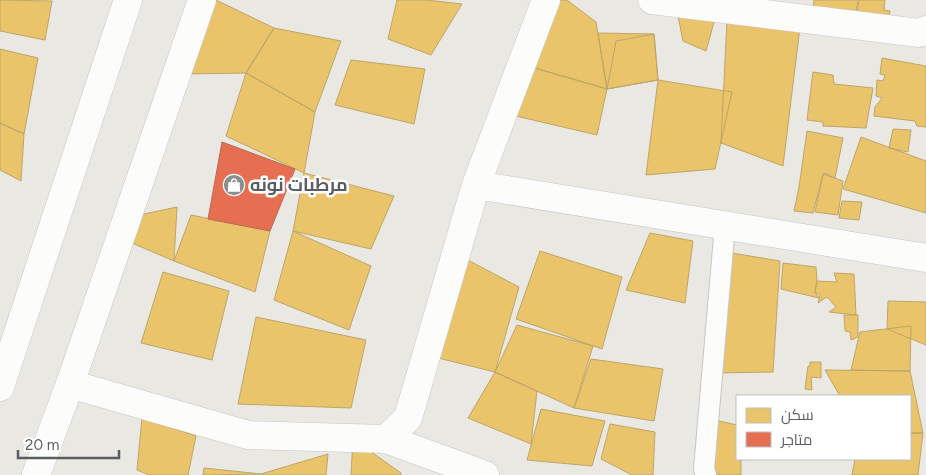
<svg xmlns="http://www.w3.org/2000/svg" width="926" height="475" font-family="Figtree,Cairo,sans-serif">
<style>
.homes{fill:#e9c46a;stroke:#bea568}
.shops{fill:#e76f51;stroke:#bc6a56}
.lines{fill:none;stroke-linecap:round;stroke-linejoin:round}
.service-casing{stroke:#c6c6c6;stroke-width:22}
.minor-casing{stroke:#c6c6c6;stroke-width:29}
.tertiary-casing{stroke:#c6c6c6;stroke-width:29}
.service{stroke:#fcfcfb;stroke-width:20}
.minor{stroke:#fcfcfb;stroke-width:28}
.tertiary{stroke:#fcfcfb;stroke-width:28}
.labels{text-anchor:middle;stroke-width:5;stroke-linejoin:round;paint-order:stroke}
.poi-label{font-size:18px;font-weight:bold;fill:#595e62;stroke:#fff;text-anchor:start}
</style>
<rect width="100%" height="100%" fill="#eae8e3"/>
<path class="homes" d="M0 0 52 1 45 40 0 31Z
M209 0H216L274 28 246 73 185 74Z
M397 0H427L462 4 431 55 388 39Z
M546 0H567L596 22 607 89 521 64Z
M814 0H858L854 23 812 17Z
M859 0H885L884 10 890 11 888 25 856 24Z
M718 8 706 51 683 41 678 16Z
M801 19 783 166 721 143 727 20Z
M274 28 341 41 315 112 246 73Z
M598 33 654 34 658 80 607 89Z
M654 34 658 80 607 89 616 41Z
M0 49 38 58 24 134 0 123Z
M882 58 926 66V127L917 126 915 121 874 116 875 107 882 98 876 96 877 80 883 81 885 75 880 74Z
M351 60 425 69 414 124 335 105Z
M521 64 607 89 597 135 503 113Z
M813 72 833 75 834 84 873 88 866 128 823 126V122L807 120Z
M246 73 315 112 304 173 226 136Z
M658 80 732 92 715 169 646 175Z
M0 123 24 134 21 181 0 170Z
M893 129 911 130 908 152 889 148Z
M807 131 843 138 835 178 829 176V174H823L813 213 794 211 799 187Z
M861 137 926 161V213L843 189Z
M304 173 394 196 371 249 293 231Z
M823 174 843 181 838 215 815 212Z
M842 201 862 202 859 220 839 218Z
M177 207 174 261 125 240 144 214Z
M191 215 270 231 255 292 174 261Z
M293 231 371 266 349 330 274 300Z
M650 233 693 241 685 303 626 290Z
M540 251 622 277 602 349 516 319Z
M726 252 780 261 773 372 716 373Z
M462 257 519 287 495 372 426 355Z
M783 263 816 267 817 281 815 292 819 298 781 289Z
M163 272 229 291 212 360 141 343Z
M834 273 854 274 856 315 829 312 836 307 827 297 818 303 820 295 815 292 817 281 837 282Z
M888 301 926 302V345L887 329Z
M844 315H858V337L851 340 850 332 845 331Z
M256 317 366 340 351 408 238 404Z
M517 325 593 346 574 408 495 372Z
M911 326 910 371 851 370 860 332Z
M591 359 663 369 654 421 574 408Z
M810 362H821V378L811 377 812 390 805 389 808 366H810Z
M825 370 910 371 923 433H910V396H840Z
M495 372 537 391 531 444 468 418Z
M541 409 605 421 592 466 527 460Z
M142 418 196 436 188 475H149L137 470Z
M714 420 737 425V459H741V475H721L709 471Z
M610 424 655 432 653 475H632L601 459Z
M910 433H923L918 475H852L855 459H910Z
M353 439 401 473V475H351Z
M328 454 326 475H261V474Z
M204 468 261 474 203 475Z"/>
<path class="shops" d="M222 142 295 169 270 231 208 219Z"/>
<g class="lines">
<g class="service-casing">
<path id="service" d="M706 475 704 469 725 225"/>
</g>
<g class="minor-casing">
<path id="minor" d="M546 0 476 185 926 258
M652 0 919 33 926 30
M70 384 248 435 386 439 408 418 476 185
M386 439 485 475"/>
</g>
<g class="tertiary-casing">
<path id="tertiary" d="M0 387 128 0
M36 475 70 384 202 0"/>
</g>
<use href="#service" class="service"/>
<use href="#minor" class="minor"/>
<use href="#tertiary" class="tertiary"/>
</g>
<defs>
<g id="shop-disc" transform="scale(1.125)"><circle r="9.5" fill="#8c8e8f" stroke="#fff"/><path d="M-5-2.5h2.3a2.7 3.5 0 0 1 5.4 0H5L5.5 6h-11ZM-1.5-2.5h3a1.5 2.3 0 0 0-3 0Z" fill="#fff"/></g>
</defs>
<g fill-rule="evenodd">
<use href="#shop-disc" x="234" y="185"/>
</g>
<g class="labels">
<g class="poi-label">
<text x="250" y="191">مرطبات نونه</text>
</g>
</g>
<rect x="736" y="395" width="175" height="65" fill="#ffffff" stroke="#bdbfc0"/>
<rect x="746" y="408" width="25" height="15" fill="#e9c46a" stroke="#bdbfc0"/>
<text x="781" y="420" font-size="15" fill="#595e62">سكن</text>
<rect x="746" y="432" width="25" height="15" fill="#e76f51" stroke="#bdbfc0"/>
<text x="781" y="445" font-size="15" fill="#595e62">متاجر</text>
<path d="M18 450v8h101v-8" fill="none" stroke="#595e62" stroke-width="2.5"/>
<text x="25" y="450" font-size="15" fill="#595e62" stroke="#ffffff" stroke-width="4" paint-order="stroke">20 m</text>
</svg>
